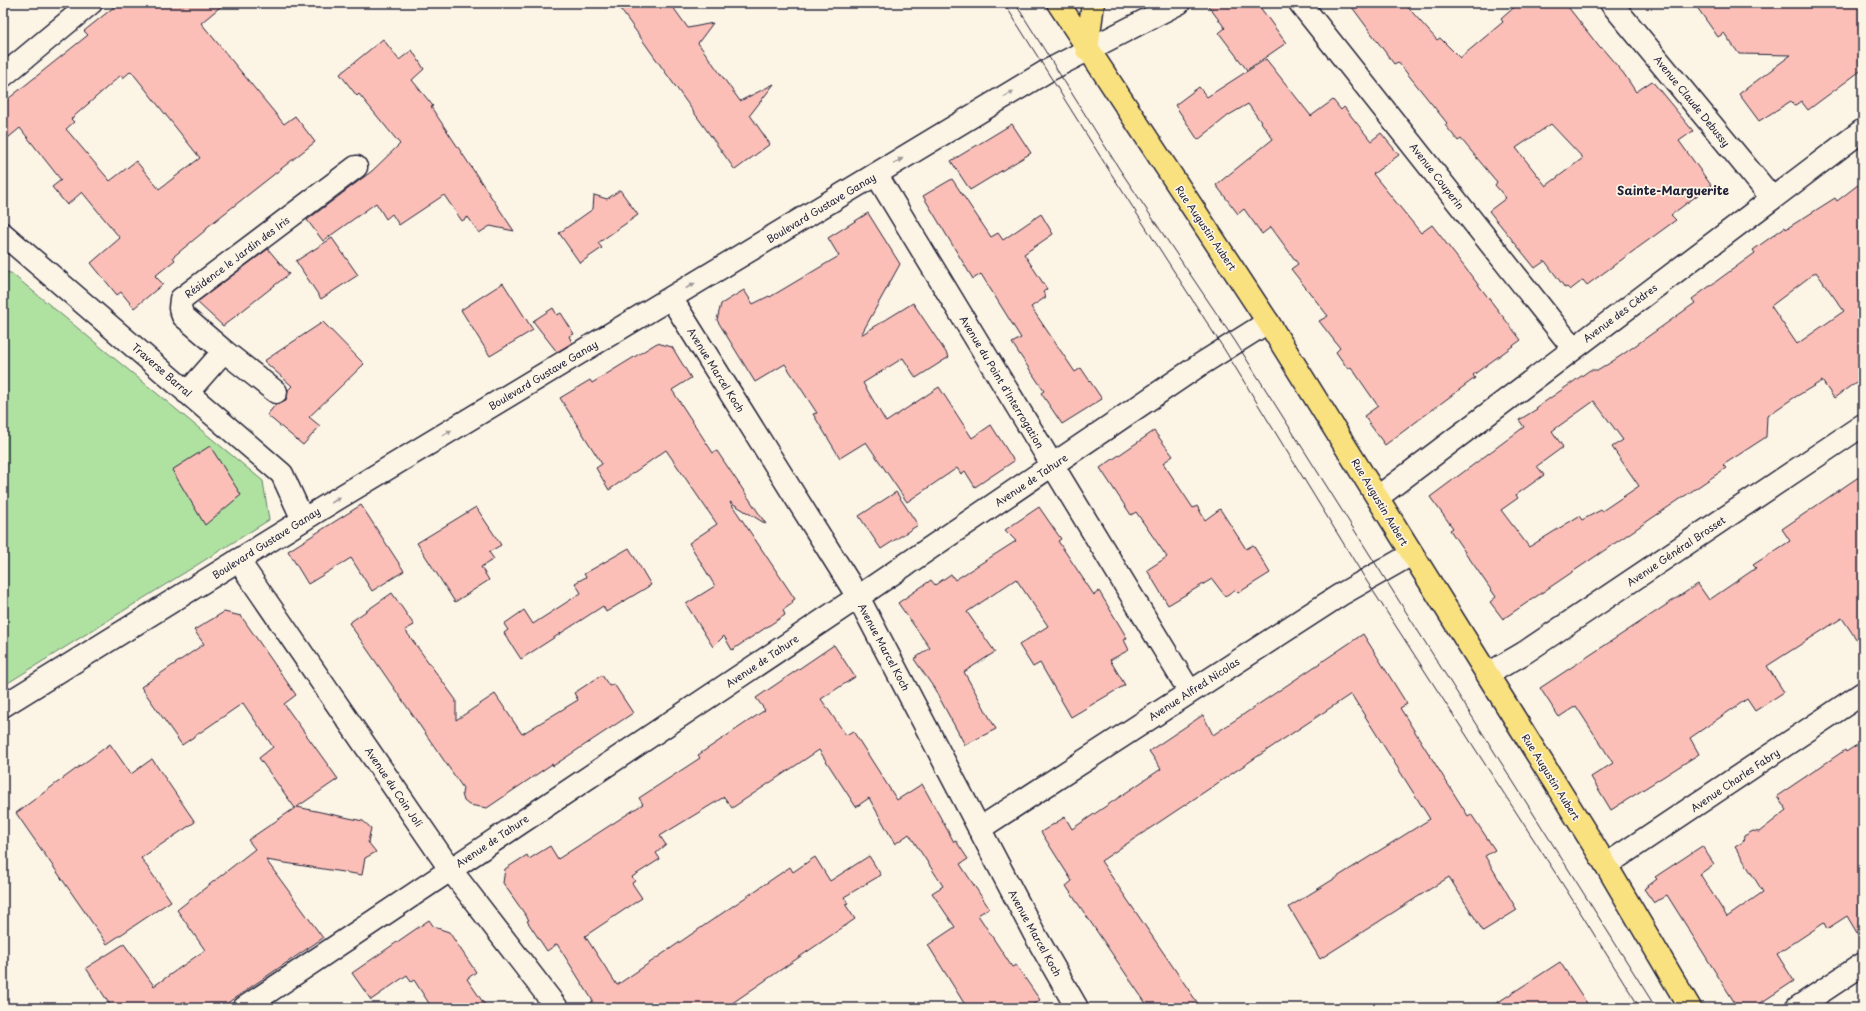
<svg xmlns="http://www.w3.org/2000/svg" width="1866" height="1011" font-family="'Playpen Sans',sans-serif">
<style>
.green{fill:#afe1a1;stroke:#68826e}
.building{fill:#fbbfb8;stroke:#22223b;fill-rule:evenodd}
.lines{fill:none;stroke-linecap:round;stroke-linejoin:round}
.minor-casing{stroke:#22223b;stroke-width:25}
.major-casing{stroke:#22223b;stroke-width:25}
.minor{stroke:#fcf5e5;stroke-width:22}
.major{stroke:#fae180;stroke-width:22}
.tram{stroke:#22223b;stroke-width:1}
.oneway{fill:#9a9698}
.labels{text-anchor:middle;stroke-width:3.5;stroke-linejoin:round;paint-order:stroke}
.street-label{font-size:10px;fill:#22223b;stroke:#fcf5e5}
.quarter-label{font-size:12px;font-weight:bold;fill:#22223b;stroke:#fcf5e5}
</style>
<rect width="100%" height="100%" fill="#fcf5e5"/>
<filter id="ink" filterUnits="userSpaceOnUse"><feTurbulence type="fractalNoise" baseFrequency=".025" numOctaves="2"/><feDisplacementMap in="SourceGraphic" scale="8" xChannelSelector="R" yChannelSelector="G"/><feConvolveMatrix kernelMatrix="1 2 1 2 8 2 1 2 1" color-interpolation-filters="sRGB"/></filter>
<g filter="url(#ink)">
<path class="green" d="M3 272 11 273 263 481 269 520 3 686Z"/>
<path class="building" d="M119 3H225L201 23 284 124 295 116 315 142 206 228 207 229 173 257 175 260 155 276 163 284 134 308 121 292 117 295 91 263 120 238 82 192 67 205 52 187 61 180 20 128 3 142V103L88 35 84 31ZM131 71 200 158 159 189 136 161 110 181 66 129 74 122 71 119 121 75 123 78Z
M616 3H670L688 28 713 23 698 43 740 101 774 84 750 115 770 144 735 170Z
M1206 3H1257L1286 43 1247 70 1219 33 1225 28Z
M1349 3H1404L1437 40 1440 38 1460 58 1503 22 1501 19 1519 3H1565L1600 48 1601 47 1624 74 1636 92 1652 81 1693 131 1679 141 1711 185 1671 215 1676 220 1587 285 1583 280 1570 290 1567 287 1565 288 1545 261 1535 268 1489 211 1506 198 1495 185 1497 182 1461 139 1458 141 1445 125 1447 123 1398 62 1394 64ZM1551 124 1583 158 1546 186 1516 148Z
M1694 3H1863V69L1808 110 1801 101 1794 106 1791 101 1759 121 1739 94 1791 55 1739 54 1724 33 1718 37Z
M383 39 399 60 412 50 424 69 412 80 433 106 431 107 514 231 490 226 479 233 468 217 462 221 444 195 399 225 392 214 386 219 376 203 323 241 307 220 372 171 400 144 359 94 357 96 340 74Z
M1266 59 1311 116 1333 100 1341 110 1344 107 1371 141 1381 133 1399 155 1373 174 1421 233 1432 225 1521 340 1473 375 1475 378 1385 445 1364 416 1378 406 1351 367 1348 369 1336 352 1340 348 1319 321 1328 316 1291 269 1298 264 1271 227 1262 234 1244 209 1238 214 1216 185 1273 139 1248 104 1229 115 1198 140 1175 105 1199 87 1207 97Z
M1012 124 1031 153 970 190 951 161Z
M952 179 991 237 998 233 1003 240 1041 214 1053 234 1024 254 1047 289 1043 292 1046 297 1031 307 1075 372 1081 368 1102 399 1062 424 1041 393 1044 391 1012 343 1021 338 981 274 973 279 923 196Z
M1863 181V377L1834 398 1822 381 1792 399 1767 416 1766 437 1723 465 1726 468 1503 619 1490 602 1496 597 1456 539 1450 530 1453 528 1430 497 1524 427 1519 420 1537 409 1536 408 1590 370H1599L1622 355 1695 303 1692 299 1755 253 1753 250 1785 227 1786 229 1835 198 1837 201ZM1816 272 1844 311 1797 344 1771 306ZM1594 401 1623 440 1612 447 1639 486 1602 511 1601 510 1582 520 1579 516 1529 547 1501 510 1518 498 1516 495 1544 475 1537 466 1563 447 1552 431Z
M620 190 638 215 598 243 602 248 580 263 559 233 593 209 594 195 607 199Z
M868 213 900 264 861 335 913 303 949 357 916 378 903 358 863 383 886 422 939 387 972 438 991 425 1014 461 975 487 965 471 961 474 957 468 907 502 866 442 840 458 813 414 817 413 785 364 755 382 717 320 721 304 744 290 753 304 769 296 770 297 839 256 828 238Z
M332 238 358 275 321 299 296 261Z
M268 249 289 274 223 326 197 302Z
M503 283 533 330 490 356 461 310Z
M553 308 557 315 561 313 574 334 569 336 572 343 557 352 533 321Z
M323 322 364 364 309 417 320 426 303 445 267 415 276 404 286 400 288 390 292 386 264 361Z
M657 343 672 347 691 378 672 390 713 453 717 451 766 524 730 502 795 599 792 601 793 603 783 610 785 615 732 650 724 636 713 647 686 604 715 586 689 543 717 524 666 450 609 490 596 468 602 464 560 398 590 380 592 383Z
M1154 431 1173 456 1163 463 1193 508 1197 506 1205 520 1220 509 1246 549 1253 545 1270 573 1238 593 1235 590 1225 596 1212 579 1168 605 1147 570 1167 557 1136 512 1131 515 1100 468Z
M210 446 241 495 205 525 172 470Z
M1863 474V649L1842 618 1767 666 1784 692 1755 711 1747 699 1690 738 1699 754 1611 810 1591 777 1613 763 1576 706 1559 717 1540 688 1698 584 1709 600 1756 568 1753 565 1790 541 1782 529Z
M896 492 918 525 881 549 859 516Z
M361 505 404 571 372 591 351 558 308 584 288 551Z
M476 507 501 545 489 552 494 559 481 567 489 580 455 602 417 543Z
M1039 507 1061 539 1058 541 1094 595 1099 591 1127 638 1124 640 1129 650 1110 660 1125 685 1071 717 1040 663 1033 667 1019 645 1048 626 1016 579 967 612 995 652 964 672 996 729 965 745 934 688 914 659 930 648 898 603 931 580 935 585 951 574 955 580 1016 541 1005 530Z
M629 548 651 585 606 612 603 606 521 659 504 633 508 630 504 624 524 610 533 624 581 593 575 583 586 577 584 574Z
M392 593 414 625 405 630 456 700V720L495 694 522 734 578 700 574 693 602 675 609 686 614 684 633 713 553 766 552 764 487 808 469 805 464 801 462 794 463 788 349 623Z
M224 612 241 616 296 695 284 704 338 779 297 807 363 821 371 828 368 842 376 852 365 858 362 875 266 860 323 938 220 1008H112L86 968 124 944 154 986 205 950 177 910 255 849 248 840 295 808 259 758 273 747 243 703 182 745 141 687 204 644 194 630Z
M1363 634 1407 704 1400 708 1468 816 1471 814 1495 850 1485 856 1517 910 1483 931 1449 877 1320 959 1289 907 1430 819 1351 694 1101 861 1201 1008H1149L1066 886 1072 881 1041 832 1065 817 1072 829 1161 769 1149 751 1203 715 1213 735Z
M834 645 855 677 821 699 846 735 853 731 897 800 922 784 954 842 956 841 968 859 960 864 989 908 978 915 1012 967 1016 965 1040 1000 1028 1008H967L928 945 955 927 932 893 943 886 909 834 895 844 869 798 856 807 819 750 732 808 724 797 660 836 666 845 656 853 660 859 632 877 635 881 632 883 642 898 585 936 617 985 790 867 793 872 815 857 830 881 869 856 881 875 844 897 848 903 845 904 855 919 725 1008H583L593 1001 557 944 547 951 527 921 529 920 503 883 505 869 527 855 529 859 550 846 558 859 643 804 639 798 700 758 698 755 765 710 756 698Z
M1863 741V943L1847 916 1827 929 1824 923 1777 954 1794 981 1753 1008H1738L1667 895 1654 903 1644 889 1657 879 1655 877 1702 846 1714 864 1700 874 1727 917 1763 892 1735 847 1743 842 1744 836 1753 831 1759 832 1787 810 1777 796 1845 750 1846 752Z
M110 744 131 774 152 759 195 822 141 858 171 901 107 944 16 813Z
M429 920 434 927 449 932 476 972 467 979 487 1008H432L414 980 411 982 407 975 371 1000 352 973Z
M1560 962 1590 1008H1489Z"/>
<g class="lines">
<g class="minor-casing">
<path id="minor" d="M1300 3 1573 348
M1611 3 1772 198
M3 76 91 3
M876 174 1190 692
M3 234 282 474 303 520
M671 298 858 597 1034 933 1077 1008
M224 351 276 392
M187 393 224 351 183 316 180 308 181 299 356 167
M1378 497 1863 130
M238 560 450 869 557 1008
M1488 674 1524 653 1863 425
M3 706 337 499 1047 71 1179 3
M979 829 1340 595 1412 554
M1606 865 1863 693
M244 1008 858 597 1198 366 1268 322
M1797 1008 1863 964"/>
</g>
<g class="major-casing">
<path id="major" d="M1058 3 1268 322 1606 865 1690 1008
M1087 50 1093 3"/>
</g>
<use href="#minor" class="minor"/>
<use href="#major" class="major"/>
<path class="tram" d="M1004 3 1112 175 1224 349 1366 580 1567 891 1640 1008
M1015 3 1120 170 1235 341 1656 1008"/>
</g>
<defs><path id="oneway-solid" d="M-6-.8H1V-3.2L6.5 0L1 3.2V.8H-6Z"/></defs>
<g class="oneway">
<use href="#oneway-solid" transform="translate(1009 94) rotate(-31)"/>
<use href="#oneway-solid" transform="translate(898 161) rotate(-31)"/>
<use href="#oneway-solid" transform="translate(690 286) rotate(-31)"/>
<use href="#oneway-solid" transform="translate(447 433) rotate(-31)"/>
<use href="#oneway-solid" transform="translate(336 500) rotate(-32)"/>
</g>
</g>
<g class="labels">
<g class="street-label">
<text transform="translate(1692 101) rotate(51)" y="4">Avenue Claude Debussy</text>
<text transform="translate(1437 176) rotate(52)" y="4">Avenue Couperin</text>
<text transform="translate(821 208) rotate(-31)" y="4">Boulevard Gustave Ganay</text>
<text transform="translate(1206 228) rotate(56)" y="4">Rue Augustin Aubert</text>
<text transform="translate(237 257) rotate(-37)" y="4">Résidence le Jardin des Iris</text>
<text transform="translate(1620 313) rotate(-37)" y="4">Avenue des Cèdres</text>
<text transform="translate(162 370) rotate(41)" y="4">Traverse Barral</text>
<text transform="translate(716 370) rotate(58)" y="4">Avenue Marcel Koch</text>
<text transform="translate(543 375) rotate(-31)" y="4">Boulevard Gustave Ganay</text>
<text transform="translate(1002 382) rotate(59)" y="4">Avenue du Point d'Interrogation</text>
<text transform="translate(1031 480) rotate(-34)" y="4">Avenue de Tahure</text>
<text transform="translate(1380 502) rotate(59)" y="4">Rue Augustin Aubert</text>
<text transform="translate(266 543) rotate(-32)" y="4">Boulevard Gustave Ganay</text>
<text transform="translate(1676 551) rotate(-34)" y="4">Avenue Général Brosset</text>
<text transform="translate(884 647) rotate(62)" y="4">Avenue Marcel Koch</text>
<text transform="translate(762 661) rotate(-34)" y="4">Avenue de Tahure</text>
<text transform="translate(1194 689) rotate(-33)" y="4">Avenue Alfred Nicolas</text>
<text transform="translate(1551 777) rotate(58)" y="4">Rue Augustin Aubert</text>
<text transform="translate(1735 780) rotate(-34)" y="4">Avenue Charles Fabry</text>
<text transform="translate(394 787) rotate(56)" y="4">Avenue du Coin Joli</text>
<text transform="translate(492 841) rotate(-34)" y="4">Avenue de Tahure</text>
<text transform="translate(1035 933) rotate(61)" y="4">Avenue Marcel Koch</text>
</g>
<g class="quarter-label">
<text x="1673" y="195">Sainte-Marguerite</text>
</g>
</g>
<rect width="1866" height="1011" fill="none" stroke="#fcf5e5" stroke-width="16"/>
<rect x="8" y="8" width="1850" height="995" fill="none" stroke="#22223b" stroke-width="1.5" filter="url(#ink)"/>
</svg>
